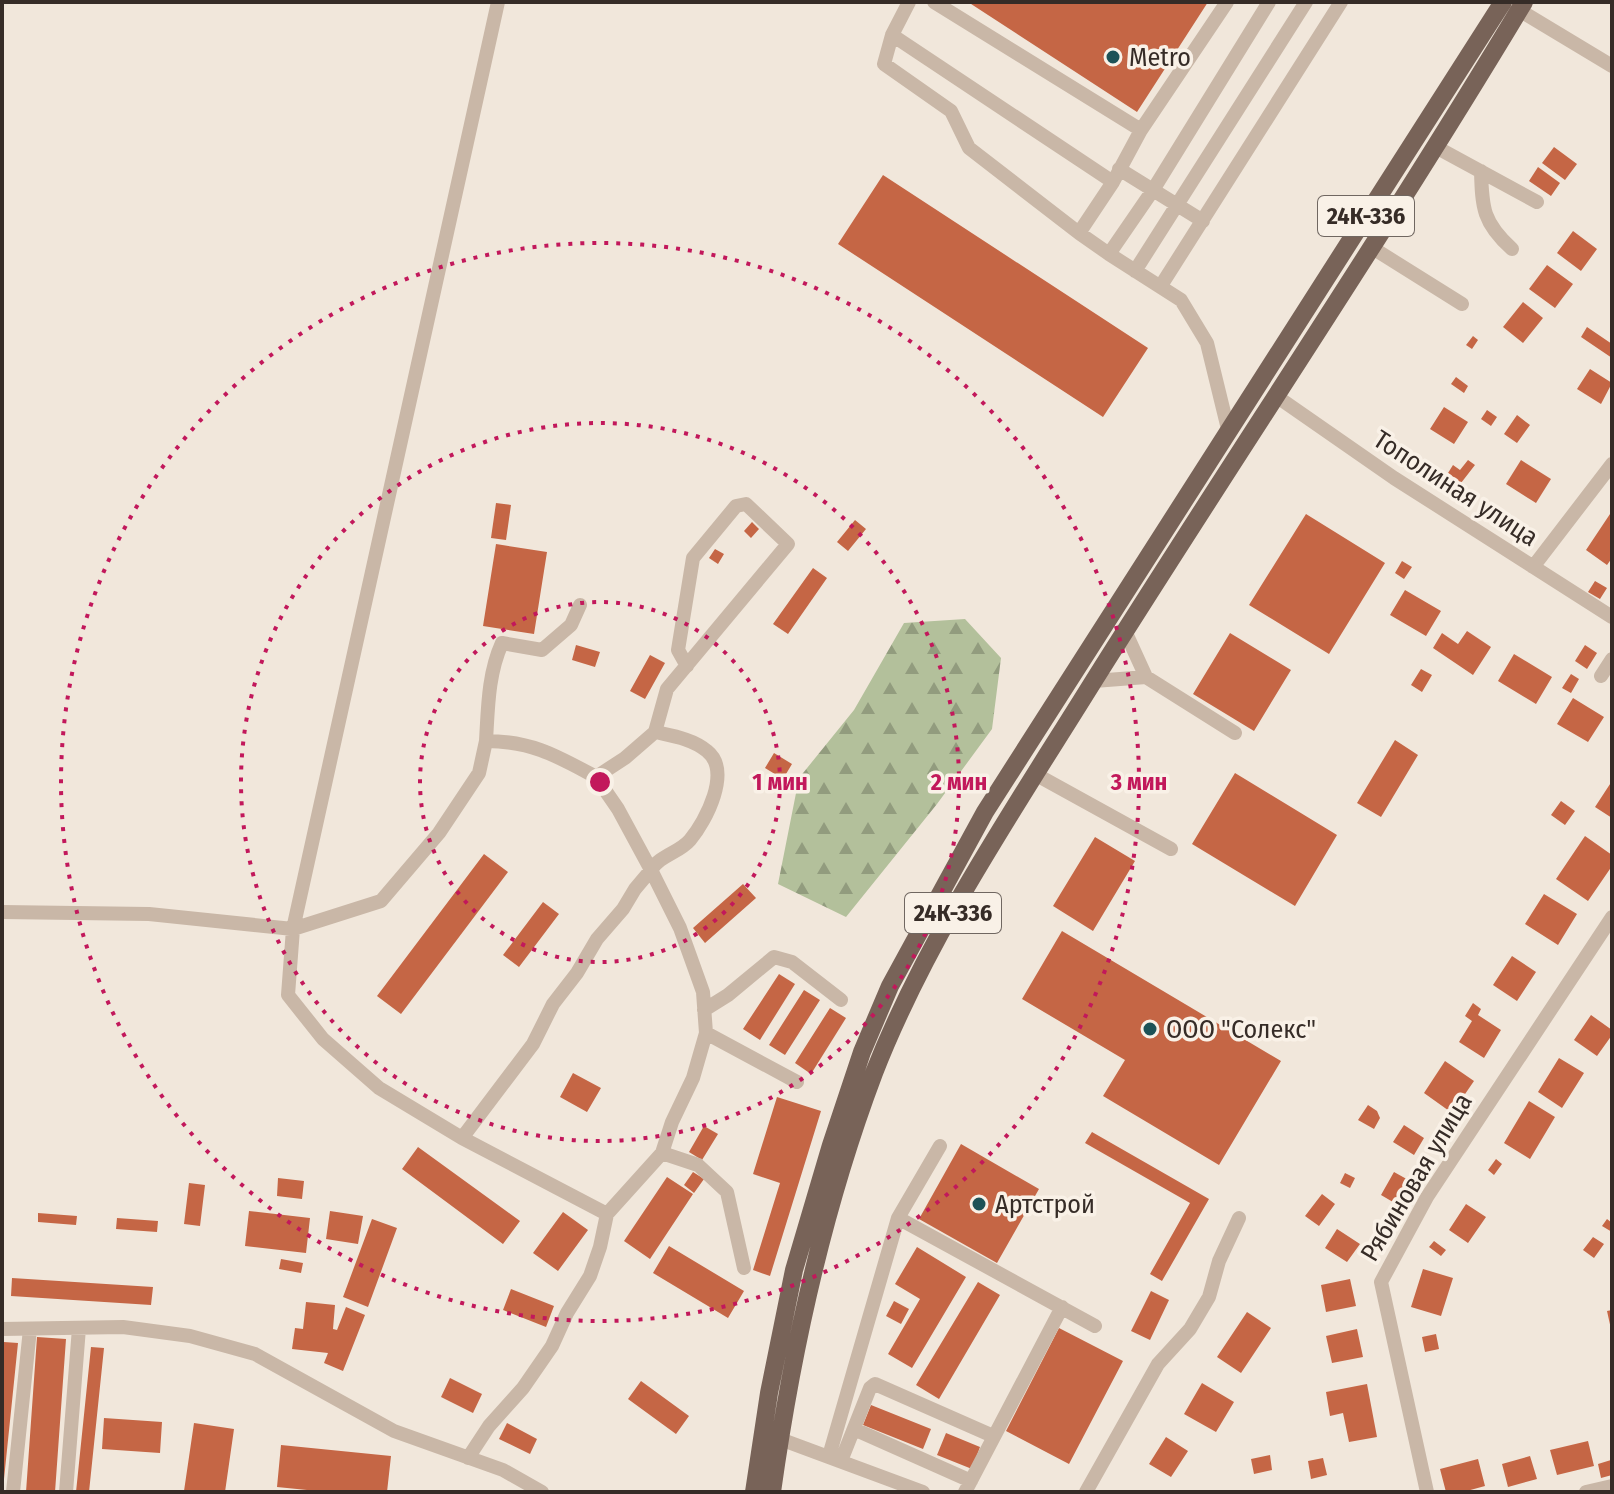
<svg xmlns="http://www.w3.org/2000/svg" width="1614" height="1494" font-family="'Fira Sans Condensed',sans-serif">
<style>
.forest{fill:url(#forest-firs)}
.building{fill:#c56645}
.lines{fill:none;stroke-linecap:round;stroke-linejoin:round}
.minor{stroke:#c9b7a7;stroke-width:14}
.major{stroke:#786358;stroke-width:18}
.ring{fill:none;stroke:#c2185b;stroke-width:4;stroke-dasharray:4 8}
.poi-dot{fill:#1d5257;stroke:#f9f1e7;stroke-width:3}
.labels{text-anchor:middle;stroke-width:7;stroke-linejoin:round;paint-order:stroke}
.shield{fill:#f9f1e7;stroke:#706761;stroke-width:2}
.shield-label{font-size:24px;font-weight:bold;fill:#362c27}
.poi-label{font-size:26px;fill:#362c27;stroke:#f9f1e7;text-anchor:start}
.street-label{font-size:26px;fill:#362c27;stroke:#f9f1e7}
.centre{fill:#c2185b;stroke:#f9f1e7;stroke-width:4}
.ring-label{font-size:24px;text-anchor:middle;font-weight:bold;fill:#c2185b;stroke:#f9f1e7;stroke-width:7;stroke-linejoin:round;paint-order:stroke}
</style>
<defs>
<pattern id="forest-firs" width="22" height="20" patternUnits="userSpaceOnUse" patternTransform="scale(2)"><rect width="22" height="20" fill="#b3c09b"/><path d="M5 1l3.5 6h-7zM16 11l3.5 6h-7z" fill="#929c7e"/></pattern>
</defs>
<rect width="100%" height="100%" fill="#f1e7db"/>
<path class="forest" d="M965 619 1001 658 992 729 937 804 846 917 778 884 799 778 854 710 904 623Z"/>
<path class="building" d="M968 2H1208L1137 112Z
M1554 147 1577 164 1565 180 1542 163Z
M1538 167 1560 183 1551 196 1529 181Z
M883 175 1148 348 1103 417 838 244Z
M1573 231 1597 249 1581 271 1557 253Z
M1547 265 1573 284 1555 308 1529 289Z
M1523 302 1543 318 1523 343 1503 327Z
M1587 327 1612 344V358L1581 337Z
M1473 336 1478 340 1472 349 1466 345Z
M1590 369 1612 383 1601 404 1577 389Z
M1456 377 1468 386 1464 393 1451 384Z
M1444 407 1468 422 1454 444 1430 429Z
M1487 410 1497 417 1491 426 1481 419Z
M1517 415 1530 425 1517 443 1504 434Z
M1468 460 1475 465 1461 483 1448 473 1453 465 1460 470Z
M1521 460 1551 479 1536 503 1506 484Z
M496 503 511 505 506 540 491 538Z
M1612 511V558L1607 565 1586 550Z
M1306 514 1385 563 1329 654 1249 605Z
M855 520 866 529 848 551 837 542Z
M752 522 759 529 751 538 744 531Z
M496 544 547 552 534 634 483 626Z
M715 549 724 554 718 564 709 558Z
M1402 561 1412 567 1404 579 1395 573Z
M813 568 827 578 788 634 773 624Z
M1595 581 1607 588 1600 599 1588 592Z
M1405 590 1441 611 1426 636 1390 615Z
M1467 631 1491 647 1473 675 1433 648 1442 633 1458 644Z
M1230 633 1291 670 1254 731 1193 694Z
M576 645 600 652 595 667 572 660Z
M1585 645 1597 653 1587 669 1575 661Z
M1514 654 1552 677 1536 704 1498 681Z
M650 655 665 663 645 699 630 691Z
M1421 669 1432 675 1422 692 1411 685Z
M1571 674 1579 679 1571 693 1562 688Z
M1573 698 1604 717 1588 742 1557 724Z
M1395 740 1418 755 1381 817 1357 803Z
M774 753 792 764 783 779 765 768Z
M1235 773 1337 835 1295 906 1192 844Z
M1612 781V818L1595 807Z
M1561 801 1575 811 1565 825 1551 815Z
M1585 836 1612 855V866L1588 901 1556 879Z
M1095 837 1135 861 1093 931 1053 906Z
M484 854 508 872 401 1014 377 996Z
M743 884 756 898 705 943 693 928Z
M1544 894 1577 914 1558 945 1525 924Z
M543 902 559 914 519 967 503 955Z
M1062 931 1281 1061 1219 1165 1103 1096 1125 1060 1022 999Z
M1512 956 1536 972 1517 1001 1493 985Z
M779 974 795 984 760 1040 743 1029Z
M804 990 820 1000 785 1055 769 1045Z
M1473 1003 1481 1009 1478 1015 1501 1030 1484 1058 1459 1042 1472 1021 1465 1016Z
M830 1008 846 1018 811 1074 795 1063Z
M1591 1015 1612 1030V1035L1597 1056 1574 1040Z
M1559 1058 1584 1073 1562 1108 1538 1092Z
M1445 1061 1474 1081 1452 1113 1424 1093Z
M573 1073 601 1088 587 1112 560 1097Z
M777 1097 821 1111 770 1276 753 1270 780 1183 753 1174Z
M1529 1101 1555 1117 1530 1159 1504 1143Z
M1368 1105 1377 1111 1380 1118 1374 1129 1358 1120Z
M1404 1125 1424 1138 1414 1155 1393 1142Z
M704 1126 718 1134 702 1160 689 1152Z
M1092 1132 1209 1199 1162 1281 1150 1274 1190 1203 1085 1143Z
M961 1144 1039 1189 997 1263 919 1219Z
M418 1147 520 1221 503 1244 402 1169Z
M1496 1159 1502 1164 1494 1175 1488 1170Z
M693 1172 704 1179 694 1193 684 1185Z
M1394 1172 1412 1182 1398 1205 1381 1195Z
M1345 1173 1355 1178 1350 1188 1340 1183Z
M667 1177 693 1194 650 1259 624 1241Z
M278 1178 304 1181 302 1199 277 1196Z
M189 1183 205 1185 200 1226 184 1224Z
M1322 1194 1335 1204 1319 1226 1305 1216Z
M1466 1204 1486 1217 1468 1243 1449 1230Z
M249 1211 310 1218 306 1253 245 1246Z
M330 1211 363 1216 358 1244 326 1239Z
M563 1212 588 1230 558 1271 533 1253Z
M38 1213 77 1216 76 1225 38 1222Z
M117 1218 158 1221 157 1232 116 1229Z
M372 1219 397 1228 368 1307 343 1297Z
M1607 1219 1612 1223V1232L1602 1226Z
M1337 1229 1360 1244 1347 1262 1325 1248Z
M1593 1237 1604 1244 1594 1258 1583 1250Z
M1434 1241 1446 1250 1441 1256 1429 1247Z
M669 1246 744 1291 728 1318 653 1273Z
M917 1247 966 1277 912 1368 888 1354 920 1299 895 1284Z
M281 1259 303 1263 301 1273 279 1269Z
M1423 1269 1453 1278 1441 1316 1411 1307Z
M12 1278 153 1287 151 1305 11 1296Z
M1350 1279 1356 1306 1326 1312 1321 1285Z
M978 1282 1000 1295 939 1399 916 1385Z
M511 1289 554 1306 546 1327 503 1310Z
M1151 1291 1169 1300 1150 1340 1131 1331Z
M894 1301 909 1309 901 1324 886 1316Z
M306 1302 335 1305 333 1329 337 1330 346 1307 365 1315 343 1371 324 1363 328 1353 292 1349 295 1328 303 1329Z
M1612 1310V1329H1611L1607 1311Z
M1247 1312 1271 1328 1241 1373 1217 1357Z
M1059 1328 1123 1361 1069 1464 1006 1431Z
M1357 1329 1363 1357 1332 1363 1326 1336Z
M1436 1334 1439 1349 1425 1352 1422 1337Z
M37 1337 66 1339 55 1492H26Z
M4 1342 18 1343 4 1479H2Z
M91 1347 104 1348 89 1492H76Z
M450 1378 482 1394 473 1413 441 1397Z
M641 1381 689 1416 676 1434 628 1399Z
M1202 1383 1234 1402 1216 1432 1184 1414Z
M1367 1384 1377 1437 1349 1442 1343 1413 1330 1416 1326 1392Z
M871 1405 931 1429 923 1449 863 1425Z
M104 1418 162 1422 160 1453 102 1449Z
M194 1423 234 1429 225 1492 184 1491Z
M507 1423 537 1439 530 1454 499 1439Z
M946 1433 980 1447 972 1469 937 1455Z
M1166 1437 1188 1451 1171 1477 1149 1464Z
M1588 1441 1594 1466 1557 1475 1550 1450Z
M281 1445 391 1456 387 1492H327L277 1487Z
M1270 1455 1272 1470 1254 1474 1251 1459Z
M1530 1456 1537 1479 1508 1487 1502 1464Z
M1323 1458 1327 1475 1311 1479 1308 1461Z
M1478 1459 1485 1486 1463 1492H1446L1440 1469Z
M1611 1460 1612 1475 1601 1478 1598 1464Z"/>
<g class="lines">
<path class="minor" d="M909 2 892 35 884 64 951 111 969 148 1079 233
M934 2 1141 130
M1519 10 1612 66
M892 35 1113 182
M1434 146 1537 202
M1119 169 1203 221
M1481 171C1482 208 1483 223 1512 249
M1371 247 1462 304
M1109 254 1079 233 1113 182 1141 130 1227 2
M1135 271 1306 2
M1162 284 1341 2
M1276 396 1394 478 1612 617
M1228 429 1207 343 1181 300 1109 254 1153 190 1269 2
M1533 567 1612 464
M580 605 571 625 542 650 502 643C488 674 488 708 486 741 532 741 557 756 596 777L625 758 655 732C673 736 693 739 707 751 732 771 706 821 690 840 679 853 660 855 651 870L680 928 703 992 706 1033 797 1082
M1125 631 1146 677
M1601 676 1612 659
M1094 681 1146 677 1235 733
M655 732 667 689 788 544 746 504 736 506 693 558 678 650 687 666
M486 741 479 773 439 833 381 901 293 929 288 995 323 1039 379 1088 462 1138 607 1214 662 1153 698 1165 727 1192 744 1268
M1035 774 1171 849
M2 912 149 914 293 929 498 2
M704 1010 728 995 774 957 792 962 841 1000
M462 1138 533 1044 553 1004 577 973 597 939 623 909 635 889 651 870 618 809 596 777
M662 1153 672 1122 693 1078 706 1033
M898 1218 1095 1326
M2 1329 123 1327 190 1336 255 1354 394 1431 503 1470 542 1492
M854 1429 971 1481
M780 1439 923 1492
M829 1456 898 1218 940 1146
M468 1458 489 1426 523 1388 552 1346 567 1313 590 1276 600 1247 607 1214
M841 1461 870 1388 875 1384 993 1436
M13 1492 30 1329
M66 1492 79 1328
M965 1492 1062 1307
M1086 1492 1158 1364 1190 1329 1209 1297 1219 1261 1239 1218
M1427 1492 1381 1282 1427 1197 1612 917
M1586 1492 1612 1486"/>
<path class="major" d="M754 1492 769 1393 794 1270 831 1145 862 1052 890 986 985 812 1503 2
M772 1492C792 1349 823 1208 874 1073 927 937 1016 806 1093 682 1236 454 1386 232 1524 2"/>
</g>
<g class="ring">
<circle cx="600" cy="782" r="180"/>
<circle cx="600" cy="782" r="359"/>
<circle cx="600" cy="782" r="539"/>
</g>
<g class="poi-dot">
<circle cx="1113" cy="57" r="8"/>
<circle cx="1150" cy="1029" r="8"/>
<circle cx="979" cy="1204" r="8"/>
</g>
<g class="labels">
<g class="shield">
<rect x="1318" y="196" width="96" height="40" rx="6"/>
<rect x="905" y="893" width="96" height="40" rx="6"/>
</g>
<g class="shield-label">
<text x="1366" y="224">24К-336</text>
<text x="953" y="921">24К-336</text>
</g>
<g class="poi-label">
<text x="1129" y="66">Metro</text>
<text x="1166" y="1038">ООО "Солекс"</text>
<text x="995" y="1213">Артстрой</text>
</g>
<g class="street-label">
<text transform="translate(1456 488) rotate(33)" y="9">Тополиная улица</text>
<text transform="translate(1416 1177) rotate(-59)" y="9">Рябиновая улица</text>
</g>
</g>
<circle cx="600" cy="782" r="12" class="centre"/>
<g class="ring-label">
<text x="780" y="790">1 мин</text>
<text x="959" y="790">2 мин</text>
<text x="1139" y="790">3 мин</text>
</g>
<rect width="1614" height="1494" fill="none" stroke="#362c27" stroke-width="8"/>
</svg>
